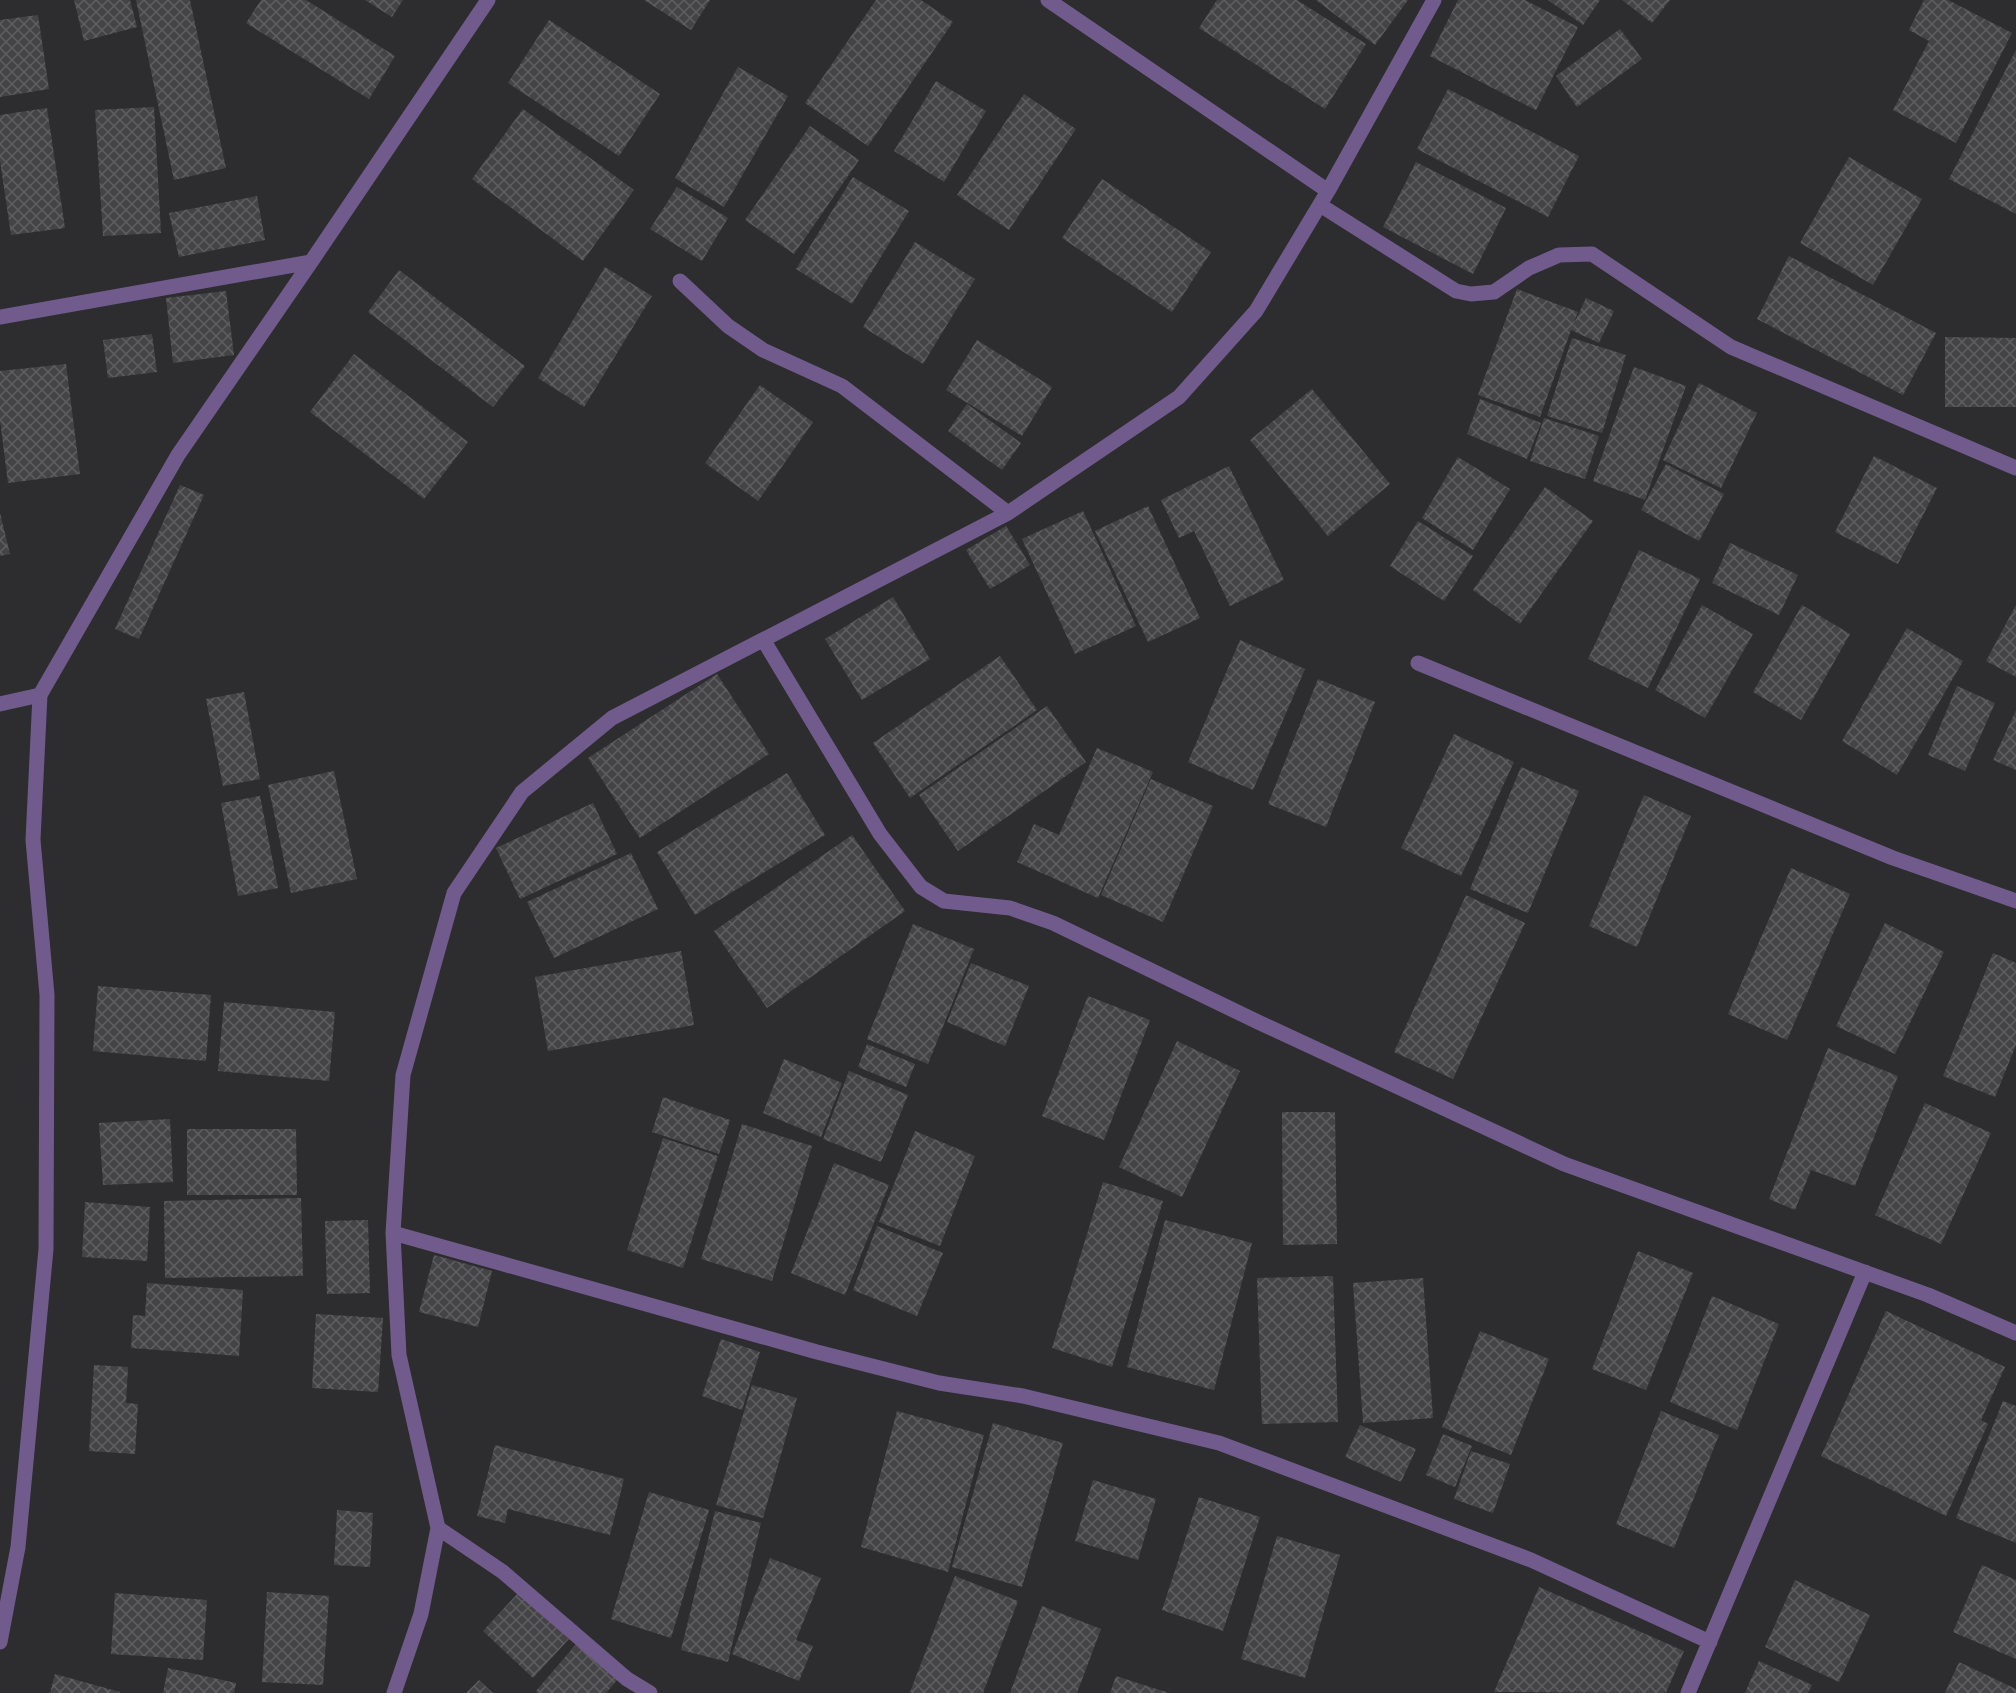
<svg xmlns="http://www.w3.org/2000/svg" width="2016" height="1693" font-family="Georgia,serif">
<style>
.building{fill:url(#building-cross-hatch)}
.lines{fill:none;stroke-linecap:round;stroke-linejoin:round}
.street{stroke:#705b8c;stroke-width:15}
</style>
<defs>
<pattern id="building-cross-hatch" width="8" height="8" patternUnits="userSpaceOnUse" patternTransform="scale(1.5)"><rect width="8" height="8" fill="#444346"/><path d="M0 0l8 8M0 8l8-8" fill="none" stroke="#5f5e60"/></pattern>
</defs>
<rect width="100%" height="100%" fill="#2d2c2f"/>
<path class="building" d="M74 0H130L137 27 84 41Z
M136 0H190L226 168 174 180Z
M261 0H306L395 56 369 99 246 23Z
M365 0H403L392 17Z
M644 0H710L691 30Z
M876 0H921L953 22 868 146 805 103Z
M1217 0H1297L1366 44 1325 109 1199 28Z
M1316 0H1408L1375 45Z
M1458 0H1525L1578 27 1536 110 1430 56Z
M1548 0H1600L1583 25Z
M1622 0H1670L1652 23Z
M1924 0H1948L2012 33 1956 143 1893 110 1929 41 1909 30Z
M38 15 49 89 0 97V20Z
M549 20 660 94 619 156 508 83Z
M1620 29 1642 59 1577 107 1556 76Z
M2016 50V214L1949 179Z
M738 67 788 96 724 207 675 178Z
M936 81 986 111 944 182 894 151Z
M1448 89 1579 156 1548 217 1417 149Z
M1024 94 1076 129 1009 230 957 195Z
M154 107 161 233 103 236 95 110Z
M47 108 65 228 11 235 0 161V115Z
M523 109 634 190 583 261 472 179Z
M810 126 859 160 794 254 745 220Z
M1849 157 1922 199 1873 285 1800 243Z
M1416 162 1506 208 1473 274 1383 227Z
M853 177 909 211 852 304 796 269Z
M1102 179 1211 252 1172 312 1062 238Z
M677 187 728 218 702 261 650 229Z
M257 196 265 240 179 257 169 213Z
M915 242 975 279 923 364 863 327Z
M1789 256 1936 333 1903 395 1757 319Z
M605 267 652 296 584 407 538 378Z
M399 270 525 366 493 407 368 312Z
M1517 289 1578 312 1572 328 1586 298 1614 311 1599 343 1571 330 1540 417 1478 395Z
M226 291 234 355 173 363 166 298Z
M152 334 157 372 108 378 103 340Z
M1945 337 2016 338V407H1945Z
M1572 338 1626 355 1602 433 1547 416Z
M977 340 1052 387 1022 436 946 390Z
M354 354 468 442 424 499 310 412Z
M66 364 80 474 8 483 0 420V371Z
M1634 367 1686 386 1645 500 1593 481Z
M1699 383 1757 413 1721 488 1663 460Z
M760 385 813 422 758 501 705 463Z
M1312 389 1390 484 1328 536 1250 440Z
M1480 399 1541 423 1527 459 1467 434Z
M967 404 1021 443 1002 470 948 431Z
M1544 418 1599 436 1585 479 1530 461Z
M1874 456 1937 488 1898 564 1835 532Z
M1458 457 1510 489 1473 550 1422 518Z
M1666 464 1724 494 1699 541 1641 510Z
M1229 466 1284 580 1230 606 1194 531 1179 538 1161 500Z
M180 485 204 495 139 639 115 629Z
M1545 487 1593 521 1520 624 1473 590Z
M1148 506 1200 618 1148 642 1095 531Z
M1083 511 1136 626 1075 654 1022 539Z
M0 513 10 554 0 556Z
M1418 521 1473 556 1444 601 1390 566Z
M1006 526 1030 565 990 589 966 550Z
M1730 543 1798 575 1779 615 1712 583Z
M1639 550 1700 579 1648 688 1588 659Z
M893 597 930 659 862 700 825 639Z
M1702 605 1753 634 1705 718 1655 690Z
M1802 605 1850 634 1801 720 1753 692Z
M2016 605V677L1986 661Z
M1907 628 1963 661 1897 775 1842 741Z
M1240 640 1305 669 1253 790 1188 762Z
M1000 656 1037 710 910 798 873 743Z
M717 674 769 754 640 838 588 758Z
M1318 679 1375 702 1326 827 1268 804Z
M1957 686 1995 703 1965 771 1928 755Z
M244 692 260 779 223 786 206 699Z
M1047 706 1086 762 958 851 919 795Z
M2016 710V770L1993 760Z
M1454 734 1514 762 1461 876 1401 848Z
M1097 748 1153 772 1098 898 1017 862 1034 824 1059 835Z
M1521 767 1579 791 1528 913 1470 889Z
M334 771 357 879 291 893 268 785Z
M787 773 825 835 695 915 657 852Z
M1151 779 1213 806 1163 922 1101 895Z
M1644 795 1691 816 1637 947 1589 926Z
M260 796 278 888 238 896 221 803Z
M593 803 617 854 520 899 496 848Z
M852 835 905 911 767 1008 714 931Z
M631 853 658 909 554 958 527 902Z
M1791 868 1850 894 1787 1040 1728 1014Z
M1466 895 1525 923 1453 1079 1394 1052Z
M1885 923 1944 952 1895 1054 1836 1026Z
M913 924 974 949 928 1064 867 1039Z
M681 951 694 1025 548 1051 535 977Z
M1993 953 2016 963V1045L1995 1097 1943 1076Z
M971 963 1029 986 1005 1046 947 1022Z
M98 986 211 995 206 1061 93 1051Z
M1088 996 1150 1020 1104 1140 1042 1116Z
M224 1002 335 1012 329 1081 218 1071Z
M1177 1041 1240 1071 1182 1197 1119 1167Z
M867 1044 915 1064 906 1087 858 1067Z
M1828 1048 1898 1076 1855 1186 1811 1170 1795 1210 1769 1199Z
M784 1059 842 1083 821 1137 763 1113Z
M849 1071 908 1095 881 1162 823 1139Z
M663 1097 730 1120 719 1154 652 1132Z
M1925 1103 1991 1133 1941 1244 1875 1215Z
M1282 1112H1335L1337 1244 1283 1245Z
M170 1119 173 1182 103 1185 99 1123Z
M742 1124 812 1146 772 1281 701 1259Z
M187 1129H296L297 1195H187Z
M915 1131 975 1156 940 1246 879 1222Z
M663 1138 718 1156 683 1268 627 1250Z
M834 1163 889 1185 845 1295 791 1273Z
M1103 1182 1163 1201 1112 1367 1052 1348Z
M301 1198 303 1276 165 1278 164 1201Z
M85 1202 150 1207 147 1261 82 1257Z
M368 1220 370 1293 327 1294 325 1221Z
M1165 1220 1252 1243 1214 1390 1127 1367Z
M877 1226 943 1253 917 1316 853 1290Z
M1638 1251 1693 1273 1646 1390 1592 1369Z
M434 1255 492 1271 478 1327 419 1312Z
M1333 1276 1338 1422 1262 1424 1257 1278Z
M1423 1278 1433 1418 1363 1423 1353 1283Z
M147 1283 243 1290 239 1356 131 1348 133 1315 145 1316Z
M1712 1296 1779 1324 1737 1430 1670 1402Z
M1886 1311 2005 1367 1981 1420 1988 1424 1946 1516 1821 1456Z
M316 1314 383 1318 378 1392 312 1388Z
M1480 1331 1549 1359 1511 1455 1442 1427Z
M721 1339 760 1352 742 1410 702 1396Z
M94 1365 128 1367 126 1403 138 1404 135 1454 89 1451Z
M752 1385 797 1398 763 1518 716 1505Z
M2003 1401 2016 1406V1543L1956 1518Z
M897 1411 984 1435 948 1572 861 1547Z
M1661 1411 1719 1435 1674 1548 1616 1524Z
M993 1423 1063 1443 1022 1587 952 1567Z
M1360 1425 1416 1449 1401 1482 1345 1457Z
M1443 1434 1472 1446 1455 1487 1426 1475Z
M495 1445 624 1479 610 1535 508 1509 505 1523 477 1516Z
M1471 1451 1510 1464 1493 1513 1454 1499Z
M1093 1480 1156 1499 1138 1560 1075 1541Z
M649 1492 709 1510 671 1638 611 1619Z
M1199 1497 1260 1517 1223 1631 1162 1610Z
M337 1510 373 1513 370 1567 334 1565Z
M715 1511 761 1523 728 1662 681 1650Z
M1277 1536 1340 1555 1305 1678 1241 1659Z
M770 1558 821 1578 796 1640 813 1646 799 1681 732 1654Z
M1982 1565 2016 1580V1659L1953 1632Z
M955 1576 1018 1601 983 1693H912L910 1692Z
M1795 1580 1870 1615 1839 1682 1765 1647Z
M1539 1587 1684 1651 1666 1693 1494 1692Z
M267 1592 329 1596 323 1685 262 1682Z
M519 1592 569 1639 533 1678 483 1631Z
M115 1593 207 1600 203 1660 111 1654Z
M1042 1606 1101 1629 1077 1693H1010Z
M577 1643 618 1679 606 1693H538L536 1691Z
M1759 1661 1812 1685 1808 1693H1745Z
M1959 1662 2016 1689V1693H1945Z
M168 1668 236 1683 234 1693H163Z
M55 1674 120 1692V1693H50Z
M1116 1676 1169 1693H1110Z
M479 1680 493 1693H466Z"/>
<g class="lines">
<path class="street" d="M1048 0 1328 191
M1320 205 1456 291 1471 294 1494 292 1529 268 1559 255 1592 254 1731 347 2016 468
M680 281 728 326 763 350 842 386 1008 513
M0 317 311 262
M764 641 880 834 921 887 944 901 1010 908 1053 923 1258 1022 1564 1164 1928 1295 2016 1333
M1418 663 1893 858 2016 901
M0 704 40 695
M393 1233 817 1352 939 1383 1023 1396 1219 1443 1531 1560 1710 1642
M438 1528 503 1572 627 1679 650 1693
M0 1642 18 1547 46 1249 47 995 33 840 40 695 178 455 311 262 488 0
M394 1693 421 1614 438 1528 399 1355 393 1233 403 1075 454 893 522 792 612 718 1008 513 1179 397 1256 311 1328 191 1434 0
M1688 1693 1865 1272"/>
</g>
</svg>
